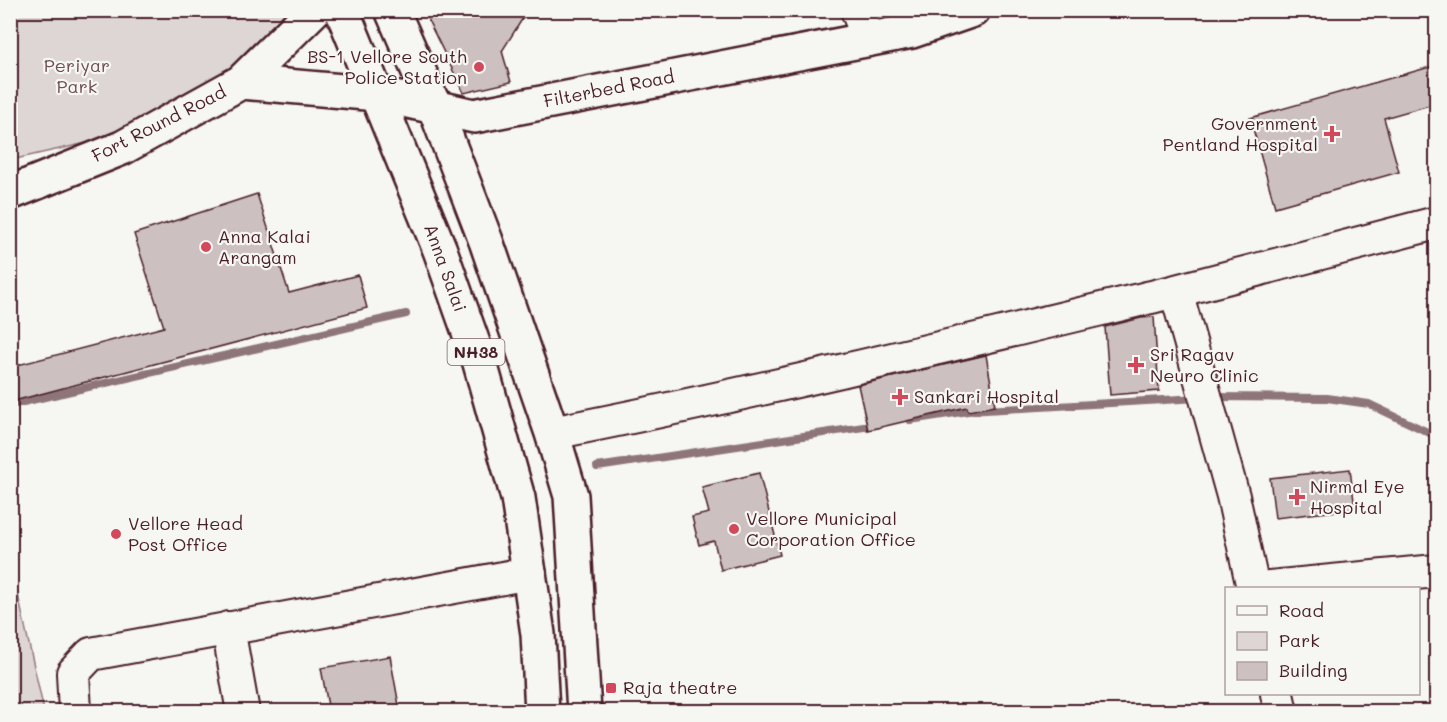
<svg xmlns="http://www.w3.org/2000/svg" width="1447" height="722" font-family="Mali,sans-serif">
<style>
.green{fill:#ddd6d5;stroke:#947a80;stroke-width:1.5}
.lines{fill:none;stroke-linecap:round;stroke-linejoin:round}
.stream{stroke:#8e747a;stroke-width:8}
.building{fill:#ccc1c0;stroke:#4a1f2b;stroke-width:1.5}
.minor-casing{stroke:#4a1f2b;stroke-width:36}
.major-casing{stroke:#4a1f2b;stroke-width:38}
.highway-casing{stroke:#4a1f2b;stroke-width:38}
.minor{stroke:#f6f6f2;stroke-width:32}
.major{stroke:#f6f6f2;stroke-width:33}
.highway{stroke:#f6f6f2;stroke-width:33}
.poi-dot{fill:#d1495b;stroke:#f6f6f2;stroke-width:2}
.labels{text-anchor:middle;stroke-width:4.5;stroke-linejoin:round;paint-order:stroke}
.shield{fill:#f6f6f2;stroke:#7e6067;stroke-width:1.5}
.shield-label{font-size:16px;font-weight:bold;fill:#4a1f2b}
.poi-label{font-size:18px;fill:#4a1f2b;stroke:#f6f6f2;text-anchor:start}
.park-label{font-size:18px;fill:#6f4d56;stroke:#f6f6f2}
.street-label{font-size:18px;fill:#4a1f2b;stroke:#f6f6f2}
</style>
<rect width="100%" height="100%" fill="#f6f6f2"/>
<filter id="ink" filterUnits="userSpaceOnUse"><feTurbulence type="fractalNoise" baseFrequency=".0167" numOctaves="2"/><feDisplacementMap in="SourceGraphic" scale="12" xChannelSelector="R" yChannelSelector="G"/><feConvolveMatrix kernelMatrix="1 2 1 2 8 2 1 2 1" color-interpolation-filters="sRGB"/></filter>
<g filter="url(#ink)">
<path class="green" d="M10 11H301L232 77 117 136 11 160Z
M11 564 44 711H11Z"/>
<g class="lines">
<path class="stream" d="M1211 397 1327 398 1369 404 1436 436
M10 405 406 314
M910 420 968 411 1199 398
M597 467 877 425"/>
</g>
<path class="building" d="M442 10H528L502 51 511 82 464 93 425 14Z
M1437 65V103L1384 118 1399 172 1275 207 1250 118Z
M257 194 289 293 358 275 367 308 10 402V367L164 327 134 234Z
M1154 317 1159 391 1110 395 1105 327 1141 318Z
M986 355 995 406 968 411 967 407 868 430 858 385Z
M1350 469 1355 509 1275 518 1270 478Z
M759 473 780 555 721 570 714 541 699 545 692 517 709 513 702 487Z
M390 656 400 711H329L321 668Z"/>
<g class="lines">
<g class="minor-casing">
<path id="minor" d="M857 10 869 40
M1176 291 1436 223
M552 433C761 392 969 341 1176 291L1233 496 1253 588
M1259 588 1436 571
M228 628 243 712
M1277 694 1281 712
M75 712 73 673 91 654 530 573"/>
</g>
<g class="major-casing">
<path id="major" d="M241 82 377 94 474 116 912 31 973 10
M10 193 122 148 241 82 314 10"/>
</g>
<g class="highway-casing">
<path id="highway" d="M342 10 440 250 480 363 518 498 538 634 542 712
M392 10 435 108 486 241 552 433 571 496 584 712"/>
</g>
<use href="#minor" class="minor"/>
<use href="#major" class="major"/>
<use href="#highway" class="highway"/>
</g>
</g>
<g class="poi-dot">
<circle cx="479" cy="67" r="6"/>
<path d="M1329 125h6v6h6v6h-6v6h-6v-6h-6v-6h6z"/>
<circle cx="206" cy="247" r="6"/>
<path d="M1133 356h6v6h6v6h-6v6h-6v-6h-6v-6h6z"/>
<path d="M897 388h6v6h6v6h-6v6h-6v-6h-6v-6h6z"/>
<path d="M1294 488h6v6h6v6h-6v6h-6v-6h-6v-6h6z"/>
<circle cx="734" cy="529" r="6"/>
<circle cx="116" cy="534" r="6"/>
<rect x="605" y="682" width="12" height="12" rx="3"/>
</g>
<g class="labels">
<rect class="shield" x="447.5" y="339" width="57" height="26" rx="4.5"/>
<g class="shield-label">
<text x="476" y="358">NH38</text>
</g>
<g class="poi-label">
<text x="467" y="63" text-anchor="end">BS-1 Vellore South<tspan x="467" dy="21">Police Station</tspan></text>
<text x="1318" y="130" text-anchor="end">Government<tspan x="1318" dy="21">Pentland Hospital</tspan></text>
<text x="218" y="243">Anna Kalai<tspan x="218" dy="21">Arangam</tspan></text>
<text x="1150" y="361">Sri Ragav<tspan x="1150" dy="21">Neuro Clinic</tspan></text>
<text x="914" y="403">Sankari Hospital</text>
<text x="1310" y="493">Nirmal Eye<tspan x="1310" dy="21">Hospital</tspan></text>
<text x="746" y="525">Vellore Municipal<tspan x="746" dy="21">Corporation Office</tspan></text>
<text x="128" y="530">Vellore Head<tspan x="128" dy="21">Post Office</tspan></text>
<text x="623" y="694">Raja theatre</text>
</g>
<g class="park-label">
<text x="77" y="72">Periyar<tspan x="77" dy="21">Park</tspan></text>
</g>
<g class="street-label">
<text transform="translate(609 89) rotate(-11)" y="6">Filterbed Road</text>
<text transform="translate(159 124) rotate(-27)" y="6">Fort Round Road</text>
<text transform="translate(445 268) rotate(70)" y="6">Anna Salai</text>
</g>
</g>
<rect width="1447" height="722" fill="none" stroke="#f6f6f2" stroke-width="36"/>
<rect x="18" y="18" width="1411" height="686" fill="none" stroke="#4a1f2b" stroke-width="2" filter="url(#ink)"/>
<rect x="1225" y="587" width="195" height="108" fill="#f6f6f2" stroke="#b1a0a2" stroke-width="1.5"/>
<rect x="1237" y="606" width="30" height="9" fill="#f6f6f2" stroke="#b1a0a2" stroke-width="1.5"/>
<text x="1279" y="617" font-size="18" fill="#4a1f2b">Road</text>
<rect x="1237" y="632" width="30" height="18" fill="#ddd6d5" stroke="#b1a0a2" stroke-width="1.5"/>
<text x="1279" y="647" font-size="18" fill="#4a1f2b">Park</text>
<rect x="1237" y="662" width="30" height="18" fill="#ccc1c0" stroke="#b1a0a2" stroke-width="1.5"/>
<text x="1279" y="677" font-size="18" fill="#4a1f2b">Building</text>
</svg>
